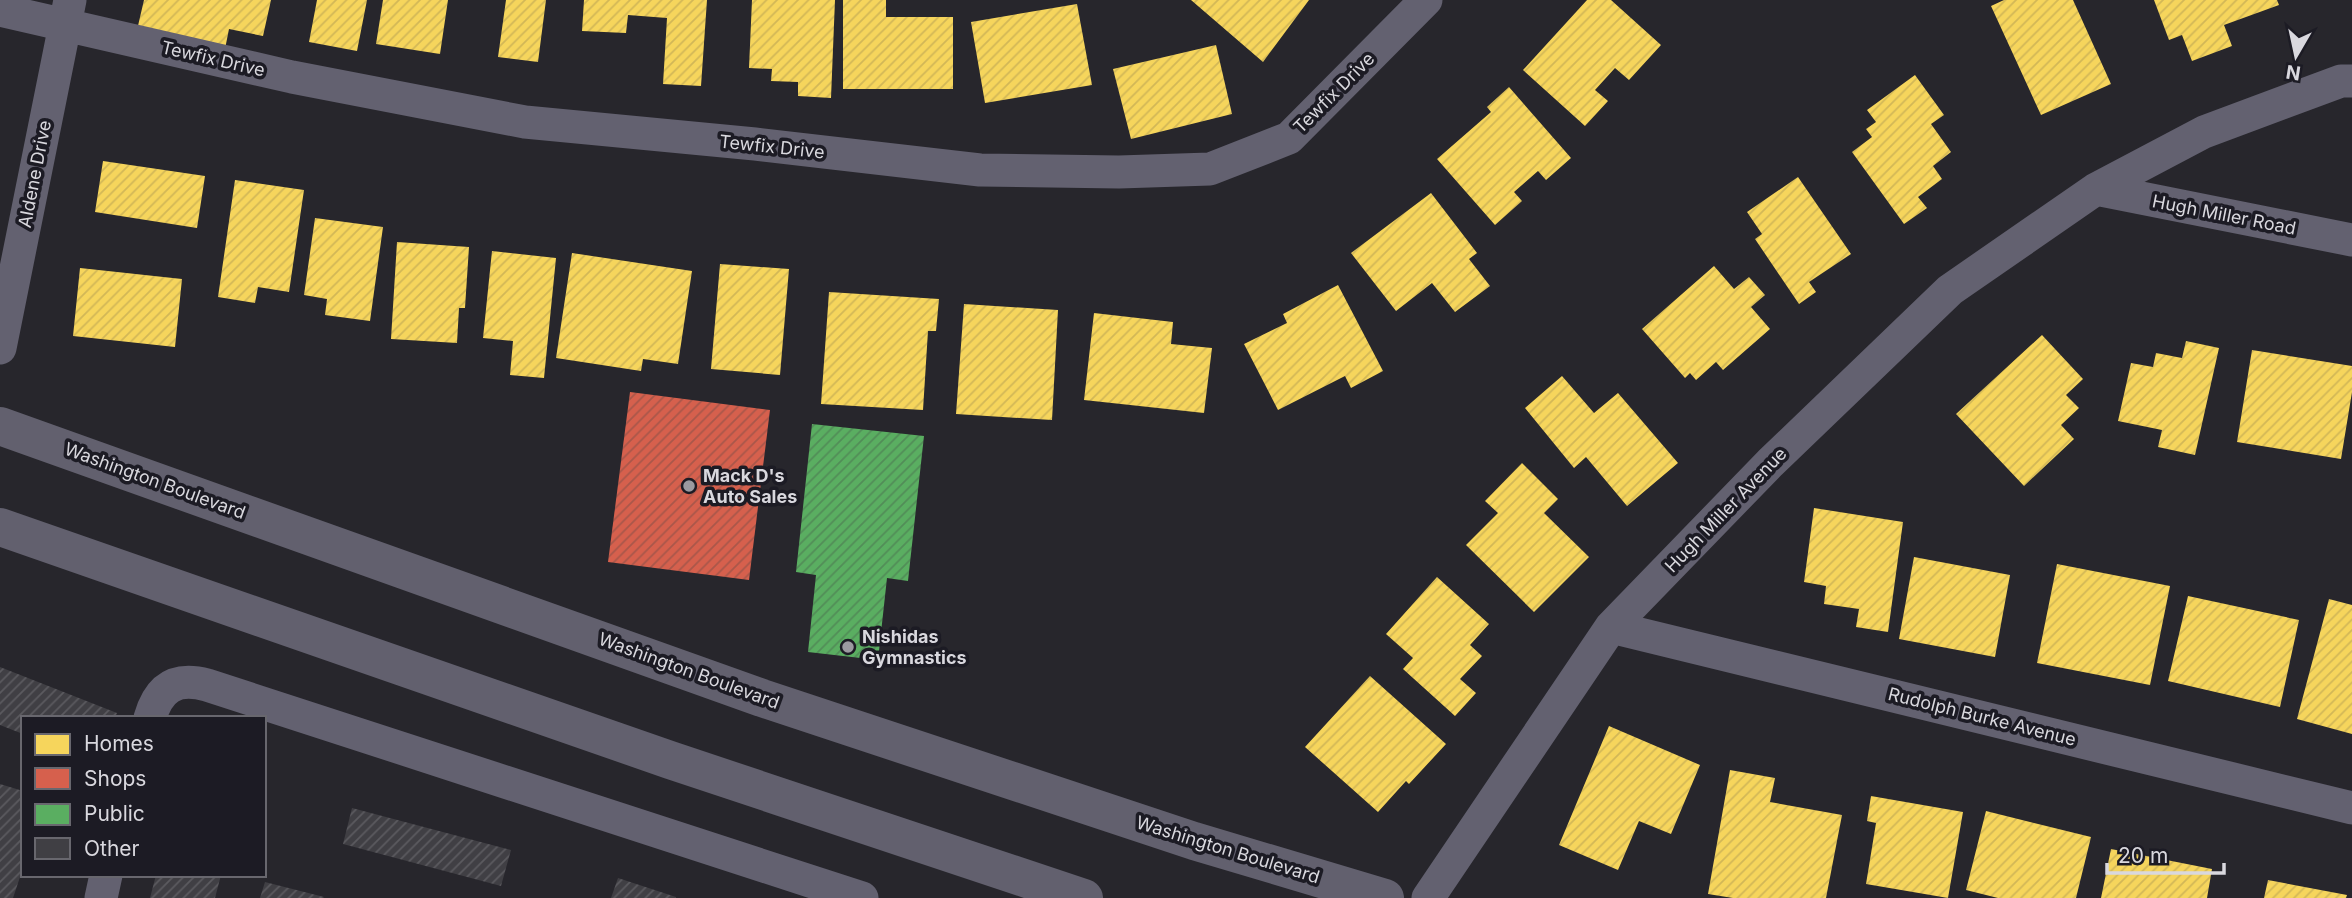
<svg xmlns="http://www.w3.org/2000/svg" width="2352" height="898" font-family="Inter,sans-serif">
<style>
.homes{fill:url(#homes-hatch)}
.shops{fill:url(#shops-hatch)}
.public{fill:url(#public-hatch)}
.building{fill:url(#building-hatch)}
.lines{fill:none;stroke-linecap:round;stroke-linejoin:round}
.minor{stroke:#636170;stroke-width:33}
.trunk{stroke:#62606e;stroke-width:38}
.poi-dot{fill:#9b9aa0;stroke:#1c1b24;stroke-width:2.5}
.labels{text-anchor:middle;stroke-width:7;stroke-linejoin:round;paint-order:stroke}
.street-label{font-size:18px;fill:#d9d8de;stroke:#1c1b24}
.poi-label{font-size:18px;font-weight:bold;fill:#d9d8de;stroke:#1c1b24;text-anchor:start}
</style>
<defs>
<pattern id="homes-hatch" width="6" height="6" patternUnits="userSpaceOnUse" patternTransform="scale(1.75)"><rect width="6" height="6" fill="#f6d55c"/><path d="M-1 1l2-2M0 6l6-6M5 7l2-2" fill="none" stroke="#d2b757"/></pattern>
<pattern id="shops-hatch" width="6" height="6" patternUnits="userSpaceOnUse" patternTransform="scale(1.75)"><rect width="6" height="6" fill="#d6604d"/><path d="M-1 1l2-2M0 6l6-6M5 7l2-2" fill="none" stroke="#a9574a"/></pattern>
<pattern id="public-hatch" width="6" height="6" patternUnits="userSpaceOnUse" patternTransform="scale(1.75)"><rect width="6" height="6" fill="#5aae61"/><path d="M-1 1l2-2M0 6l6-6M5 7l2-2" fill="none" stroke="#528d58"/></pattern>
<pattern id="building-hatch" width="6" height="6" patternUnits="userSpaceOnUse" patternTransform="scale(1.75)"><rect width="6" height="6" fill="#403f44"/><path d="M-1 1l2-2M0 6l6-6M5 7l2-2" fill="none" stroke="#5b5a5f"/></pattern>
</defs>
<rect width="100%" height="100%" fill="#27262c"/>
<path class="homes" d="M144 0H271L263 36 229 29 225 49 137 30Z
M317 0H367L357 51 309 42Z
M383 0H448L440 54 376 44Z
M506 0H546L538 62 498 57Z
M584 0H707L701 86 663 84 667 18 628 15 626 33 582 31Z
M752 0H835L831 98 798 96V82L771 81 772 69 749 68Z
M843 0H886V17H953V89H843Z
M1191 0H1309L1263 62Z
M1587 0H1611L1661 45 1629 80 1615 68 1595 90 1608 101 1585 126 1523 70Z
M2004 0H2073L2111 84 2041 115 1991 6Z
M2154 0H2277L2279 5 2224 25 2232 46 2192 61 2182 35 2169 40Z
M1077 4 1092 85 985 103 971 22Z
M1216 45 1232 114 1131 139 1113 69Z
M1915 75 1944 115 1931 124 1951 152 1933 166 1942 179 1918 197 1927 208 1904 224 1852 152 1872 137 1866 129 1876 122 1867 110Z
M1509 87 1571 158 1546 180 1538 171 1514 192 1522 201 1495 225 1437 159 1491 112 1487 107Z
M103 161 205 176 197 228 95 212Z
M1798 177 1851 254 1809 282 1816 292 1799 304 1755 239 1762 234 1747 212Z
M235 180 304 190 289 292 258 287 255 303 218 297Z
M1431 193 1477 253 1469 259 1490 286 1455 312 1432 283 1396 311 1351 253Z
M315 218 383 227 370 321 325 315 327 299 304 295Z
M397 242 469 247 465 308H459L457 343 391 339Z
M492 251 556 258 544 378 510 375 513 341 483 338Z
M572 253 692 271 678 364 643 359 641 371 556 358Z
M720 264 789 269 780 375 711 369Z
M1714 266 1734 289 1749 277 1765 295 1751 307 1770 329 1723 370 1716 362 1696 380 1690 373 1685 378 1642 329Z
M80 268 182 279 175 347 73 336Z
M1338 285 1383 371 1351 388 1345 376 1278 410 1244 344 1287 323 1283 314Z
M829 292 939 299 936 331H928L923 410 821 404Z
M964 304 1058 310 1052 420 956 414Z
M1094 313 1173 322 1171 344 1212 348 1204 413 1084 400Z
M2042 335 2083 379 2066 395 2079 408 2061 425 2074 439 2024 486 1956 414Z
M2186 341 2219 348 2195 455 2158 447 2162 430 2118 421 2131 363 2153 367 2156 353 2182 358Z
M2252 350 2352 366V392L2341 459 2237 442Z
M1562 376 1594 413 1618 393 1678 463 1627 506 1586 457 1574 468 1525 408Z
M1522 463 1558 499 1544 513 1589 557 1534 612 1466 545 1498 513 1485 501Z
M1814 508 1903 522 1888 632 1856 627 1859 609 1824 604 1826 586 1804 582Z
M1914 557 2010 575 1995 657 1899 639Z
M2057 564 2170 586 2150 685 2037 663Z
M1437 577 1489 624 1470 645 1482 656 1460 679 1476 693 1455 716 1403 669 1413 658 1386 634Z
M2188 596 2299 620 2280 707 2168 681Z
M2329 599 2352 605V734L2297 719Z
M1370 676 1446 744 1409 784 1406 781 1378 812 1305 747Z
M1609 726 1700 765 1671 834 1639 821 1618 870 1559 845Z
M1730 770 1775 778 1770 802 1842 815 1826 898H1733L1708 894Z
M1871 796 1963 812 1948 898 1866 884 1876 823 1867 821Z
M1986 811 2091 837 2076 898H1998L1966 890Z
M2111 849 2212 869 2207 898H2101Z
M2268 880 2347 895 2346 898H2264Z"/>
<path class="shops" d="M630 392 770 410 749 580 608 562Z"/>
<path class="public" d="M812 424 924 436 908 581 887 578 878 660 808 652 816 575 796 572Z"/>
<path class="building" d="M0 667 117 713 115 718H23V734L0 725Z
M0 784 23 791V868L13 898H0Z
M352 808 511 850 501 886 343 844Z
M156 875H221L215 898H150Z
M618 878 676 897V898H611Z
M265 882 324 897 323 898H260Z"/>
<g class="lines">
<path class="minor" d="M0 10 292 77 525 122 755 144 980 170 1119 172 1210 169 1289 138 1426 0
M2096 189 2352 240
M0 348 70 0
M1611 627 2352 808
M150 718C159 687 176 677 207 685L862 898
M101 898 106 875
M1428 898 1611 627 1770 463 1950 290 2096 189 2204 132 2341 81H2352"/>
<path class="trunk" d="M0 426 762 698 1194 841 1385 898
M0 527 670 760 1084 898"/>
</g>
<g class="poi-dot">
<circle cx="689" cy="486" r="7"/>
<circle cx="848" cy="647" r="7"/>
</g>
<g class="labels">
<g class="street-label">
<text transform="translate(213 59) rotate(13)" y="6">Tewfix Drive</text>
<text transform="translate(1334 93) rotate(-45)" y="6">Tewfix Drive</text>
<text transform="translate(772 147) rotate(6)" y="6">Tewfix Drive</text>
<text transform="translate(35 174) rotate(-79)" y="6">Aldene Drive</text>
<text transform="translate(2224 215) rotate(11)" y="6">Hugh Miller Road</text>
<text transform="translate(155 481) rotate(20)" y="6">Washington Boulevard</text>
<text transform="translate(1726 510) rotate(-46)" y="6">Hugh Miller Avenue</text>
<text transform="translate(689 671) rotate(20)" y="6">Washington Boulevard</text>
<text transform="translate(1982 717) rotate(14)" y="6">Rudolph Burke Avenue</text>
<text transform="translate(1228 850) rotate(17)" y="6">Washington Boulevard</text>
</g>
<g class="poi-label">
<text x="703" y="482">Mack D's<tspan x="703" dy="21">Auto Sales</tspan></text>
<text x="862" y="643">Nishidas<tspan x="862" dy="21">Gymnastics</tspan></text>
</g>
</g>
<rect x="21" y="716" width="245" height="161" fill="#1c1b24" stroke="#68676e" stroke-width="2"/>
<rect x="35" y="734" width="35" height="21" fill="#f6d55c" stroke="#68676e" stroke-width="2"/>
<text x="84" y="751" font-size="21" fill="#d9d8de">Homes</text>
<rect x="35" y="768" width="35" height="21" fill="#d6604d" stroke="#68676e" stroke-width="2"/>
<text x="84" y="786" font-size="21" fill="#d9d8de">Shops</text>
<rect x="35" y="804" width="35" height="21" fill="#5aae61" stroke="#68676e" stroke-width="2"/>
<text x="84" y="821" font-size="21" fill="#d9d8de">Public</text>
<rect x="35" y="838" width="35" height="21" fill="#403f44" stroke="#68676e" stroke-width="2"/>
<text x="84" y="856" font-size="21" fill="#d9d8de">Other</text>
<g transform="translate(2296 56) rotate(189)" stroke="#1c1b24" stroke-width="5" paint-order="stroke">
<path d="M0-5L12 26L0 18L-12 26Z" fill="#d9d8de"/>
<text y="-10" font-size="19" font-weight="bold" text-anchor="middle" fill="#d9d8de">N</text>
</g>
<path d="M2107 863v10h117v-10" fill="none" stroke="#d9d8de" stroke-width="3.5"/>
<text x="2118" y="863" font-size="21" fill="#d9d8de" stroke="#1c1b24" stroke-width="5" paint-order="stroke">20 m</text>
</svg>
